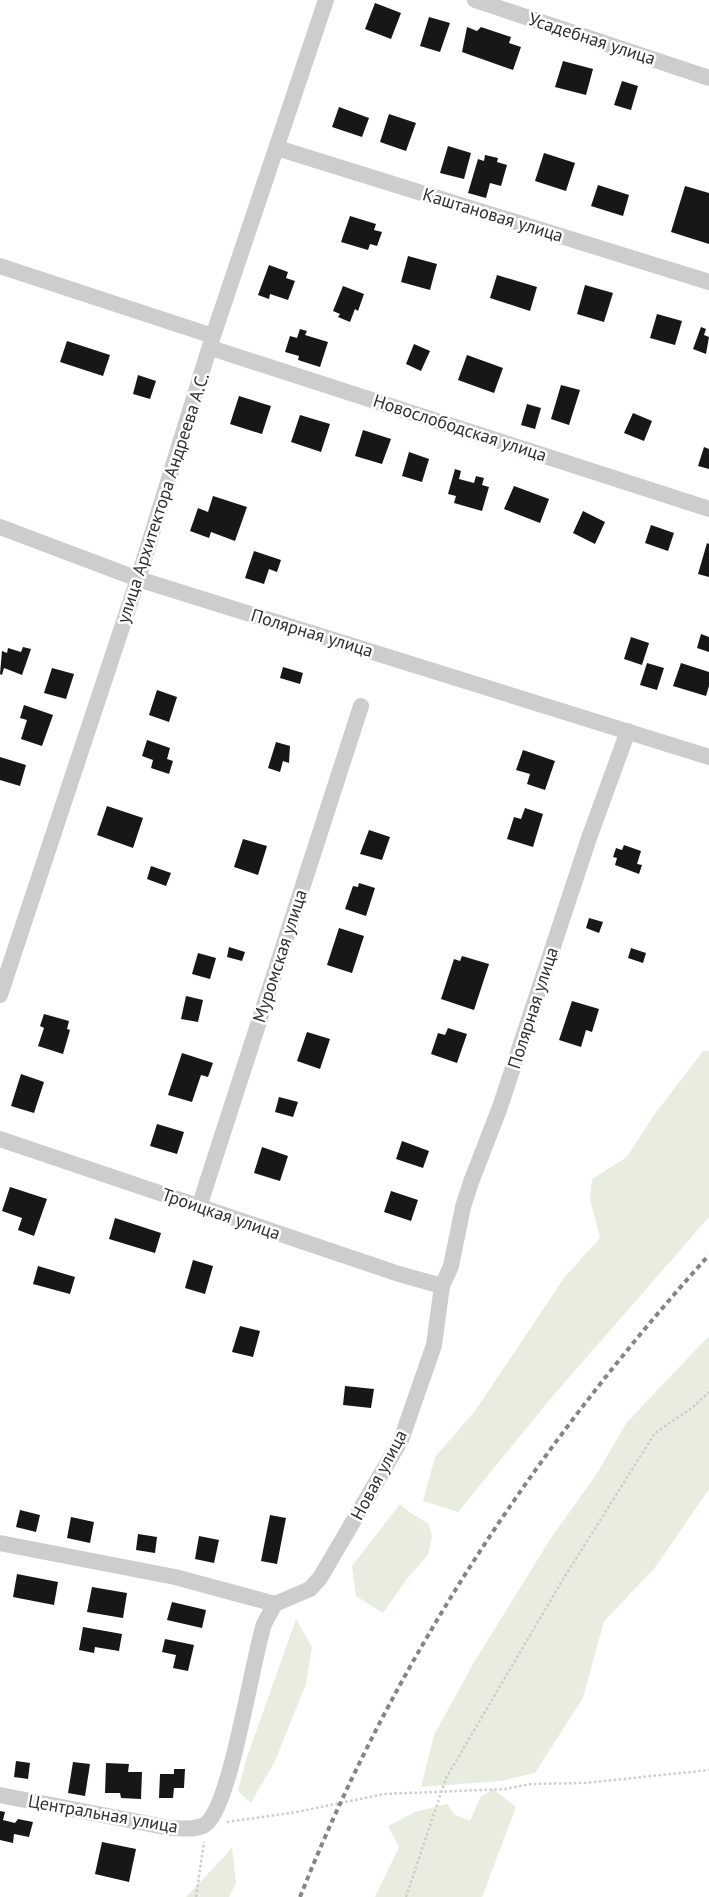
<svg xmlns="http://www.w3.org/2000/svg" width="709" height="1897" font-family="'PT Sans',sans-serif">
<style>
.green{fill:#e9eddf}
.building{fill:#171717}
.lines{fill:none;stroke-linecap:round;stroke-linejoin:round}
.path{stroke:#cdcdcd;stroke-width:2.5;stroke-dasharray:2.5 2.5;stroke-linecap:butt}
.minor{stroke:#cdcdcd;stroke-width:16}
.rail{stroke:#858585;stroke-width:4;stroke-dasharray:5 4;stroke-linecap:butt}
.labels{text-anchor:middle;stroke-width:5;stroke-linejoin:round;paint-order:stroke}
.street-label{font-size:18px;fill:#303030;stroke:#fff}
</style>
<rect width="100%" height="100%" fill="#fff"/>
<path class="green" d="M703 1051H709V1217L551 1398 458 1512 423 1501 435 1457 475 1411 564 1278 600 1238 590 1199 592 1179 627 1157 654 1115Z
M709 1336V1489L654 1569 604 1621 583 1698 535 1773 501 1781 421 1787 434 1735 473 1664 551 1538 596 1475 627 1422Z
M400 1504 409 1512 428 1523 432 1536 428 1555 409 1576 383 1613 356 1596 352 1566Z
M296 1619 312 1647 306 1684 275 1761 251 1803 238 1791 246 1760Z
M493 1789 516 1807 482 1897H375L399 1847 388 1826 415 1812 447 1804 455 1815 470 1821 480 1798Z
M232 1848 236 1883 229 1897H186Z"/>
<path class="building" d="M375 3 401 13 391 39 365 29Z
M429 17 450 23 440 52 420 46Z
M467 27 477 31 481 27 511 37 509 43 521 47 513 70 462 52Z
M563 61 593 69 586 95 555 87Z
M622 81 638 86 631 110 614 105Z
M339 107 369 118 362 137 332 127Z
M389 114 416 123 406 151 380 142Z
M448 146 471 153 464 179 440 173Z
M544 153 575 163 566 191 535 181Z
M485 155 498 158 497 162 507 165 501 186 490 183 486 198 468 193 478 159 484 161Z
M598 185 629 195 623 216 591 206Z
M685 186 709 193V244L671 232Z
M350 216 376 224 374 230 382 232 377 246 370 244 368 250 341 242Z
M408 256 437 264 430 290 401 282Z
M269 265 288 272 286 278 295 281 288 300 270 294 269 299 258 295Z
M497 275 537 287 530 311 490 298Z
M585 285 613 293 604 322 577 314Z
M343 286 364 294 358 311 355 309 350 322 338 317 340 314 333 311Z
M657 314 682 321 675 345 650 338Z
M701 327 706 329 704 335 709 337 706 354 693 349Z
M300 329 307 331 305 335 328 342 320 367 298 360 299 356 285 352 290 336 297 338Z
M67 341 110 355 103 376 60 362Z
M414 344 430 351 421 371 406 364Z
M467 355 503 368 494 393 458 380Z
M138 375 156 381 150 399 133 394Z
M561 385 580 390 569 425 551 419Z
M239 396 271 406 262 434 230 424Z
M527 404 541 408 535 429 521 425Z
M633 413 652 421 644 441 624 433Z
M300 415 330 424 321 452 291 442Z
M363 430 391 439 382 464 355 456Z
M704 447 709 449V469L698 466Z
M409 452 429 459 422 482 402 476Z
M455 469 461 471 459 479 474 483 476 476 484 478 482 485 489 487 482 511 454 503 456 496 448 494Z
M514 486 549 499 540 523 504 509Z
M213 496 247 507 235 541 211 532 209 538 190 531 198 508 208 512Z
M583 511 605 522 595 544 573 533Z
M651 525 674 533 668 551 645 543Z
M707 543 709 544V577L698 574Z
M254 551 281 560 277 572 269 569 264 584 245 578Z
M701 634 709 637V652L697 648Z
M631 637 649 643 642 665 624 659Z
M23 647 31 649 22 675 4 668 2 675 0 674 2 651 7 653 8 648 21 652Z
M647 663 664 668 657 690 640 685Z
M681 663 709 672V686L706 696 673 686Z
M283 667 303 673 300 684 280 678Z
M52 668 74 674 66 699 44 693Z
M157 690 177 697 169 722 149 715Z
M24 705 53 715 42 746 21 739 27 720 20 718Z
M147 740 170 748 167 759 173 761 169 774 151 768 153 760 142 756Z
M276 742 290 746 289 763 283 761 280 772 268 768Z
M523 750 555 761 545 790 527 784 530 774 516 770Z
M0 757 26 765 20 786 0 780Z
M107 806 143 818 133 848 97 835Z
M525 808 543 814 533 847 507 839 514 817 521 819Z
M369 830 390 837 382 860 360 854Z
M243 839 267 846 258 875 234 867Z
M624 845 641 851 637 864 642 865 639 874 615 865 617 858 613 857 616 848 622 850Z
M151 866 171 873 166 886 147 879Z
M359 883 375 888 366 916 345 909 353 886 358 887Z
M589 918 603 922 599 933 586 928Z
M339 928 364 936 352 973 327 965Z
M229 947 245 952 242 961 227 957Z
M631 948 646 953 643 963 628 958Z
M198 953 216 958 210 979 192 974Z
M462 956 489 964 474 1010 441 999 454 959 460 961Z
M186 996 203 1000 198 1022 181 1019Z
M572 1001 599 1009 592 1032 586 1030 581 1047 559 1040Z
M44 1014 69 1021 67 1029 70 1030 63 1054 38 1046 44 1028 40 1026Z
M448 1028 467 1034 457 1063 431 1054 438 1033 445 1035Z
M307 1032 330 1039 320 1069 297 1061Z
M182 1053 213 1063 208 1077 201 1075 192 1102 168 1095Z
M21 1074 44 1082 34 1113 11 1106Z
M279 1097 298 1102 293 1117 275 1112Z
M157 1124 184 1132 177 1154 150 1146Z
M402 1141 429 1151 423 1168 396 1159Z
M262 1147 288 1156 280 1181 254 1173Z
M10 1187 47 1199 34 1236 18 1230 22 1218 2 1211Z
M391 1191 418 1200 411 1221 384 1212Z
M115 1218 161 1233 155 1253 109 1239Z
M193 1260 213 1266 205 1294 185 1288Z
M38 1266 75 1277 70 1294 33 1284Z
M240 1326 260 1331 253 1357 232 1352Z
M345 1386 374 1389 371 1408 343 1405Z
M20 1510 40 1515 36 1532 16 1527Z
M270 1515 286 1518 277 1564 261 1561Z
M71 1517 94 1522 90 1543 67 1538Z
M138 1534 157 1537 155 1553 136 1550Z
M199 1536 219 1540 214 1563 195 1559Z
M17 1574 58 1582 54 1605 13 1597Z
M92 1587 127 1593 123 1618 87 1612Z
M172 1602 206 1610 202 1628 167 1620Z
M83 1627 122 1634 119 1651 95 1647 94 1653 79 1650Z
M165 1639 194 1645 188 1671 173 1668 176 1655 162 1652Z
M16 1761 30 1763 28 1779 14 1777Z
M73 1762 90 1764 85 1796 68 1793Z
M106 1763 129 1764 128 1772H142L141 1799 121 1798 120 1793H105Z
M174 1769H185L184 1788H174L173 1798H159L160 1774H174Z
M0 1811 5 1812 3 1820 15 1823 18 1819 33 1822 29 1837 14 1834 13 1843 0 1840Z
M102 1842 136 1849 129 1882 95 1874Z"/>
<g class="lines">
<path class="path" d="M227 1822 297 1812 384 1794 505 1789 531 1784 585 1783 709 1770
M196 1897 204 1842
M406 1897 446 1778 562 1581 655 1433 692 1408 709 1392"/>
<path class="minor" d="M475 0 709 78
M277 148 709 282
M0 266 213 336
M211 348 709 509
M0 527 138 579 709 757
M0 995 138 579 213 336 326 0
M0 1139 399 1274 442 1286
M199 1207 361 706
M0 1543 175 1577 275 1604
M0 1795 170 1828C180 1828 199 1831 207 1823 231 1802 252 1662 264 1624L275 1604 310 1589 320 1578 401 1440 434 1345 442 1286 451 1266 463 1207 471 1182 500 1107 589 838 628 731"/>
<path class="rail" d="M300 1897C395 1658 537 1446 709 1255"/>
</g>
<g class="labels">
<g class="street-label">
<text transform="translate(592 39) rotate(18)" y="6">Усадебная улица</text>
<text transform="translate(493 215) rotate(17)" y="6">Каштановая улица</text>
<text transform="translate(460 428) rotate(18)" y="6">Новослободская улица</text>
<text transform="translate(163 498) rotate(-72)" y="6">улица Архитектора Андреева А.С.</text>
<text transform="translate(312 633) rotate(17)" y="6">Полярная улица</text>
<text transform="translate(280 956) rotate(-72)" y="6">Муромская улица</text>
<text transform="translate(533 1008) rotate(-72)" y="6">Полярная улица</text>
<text transform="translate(221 1214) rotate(19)" y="6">Троицкая улица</text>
<text transform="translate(379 1475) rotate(-62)" y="6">Новая улица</text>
<text transform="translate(103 1814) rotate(10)" y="6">Центральная улица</text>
</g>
</g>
</svg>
